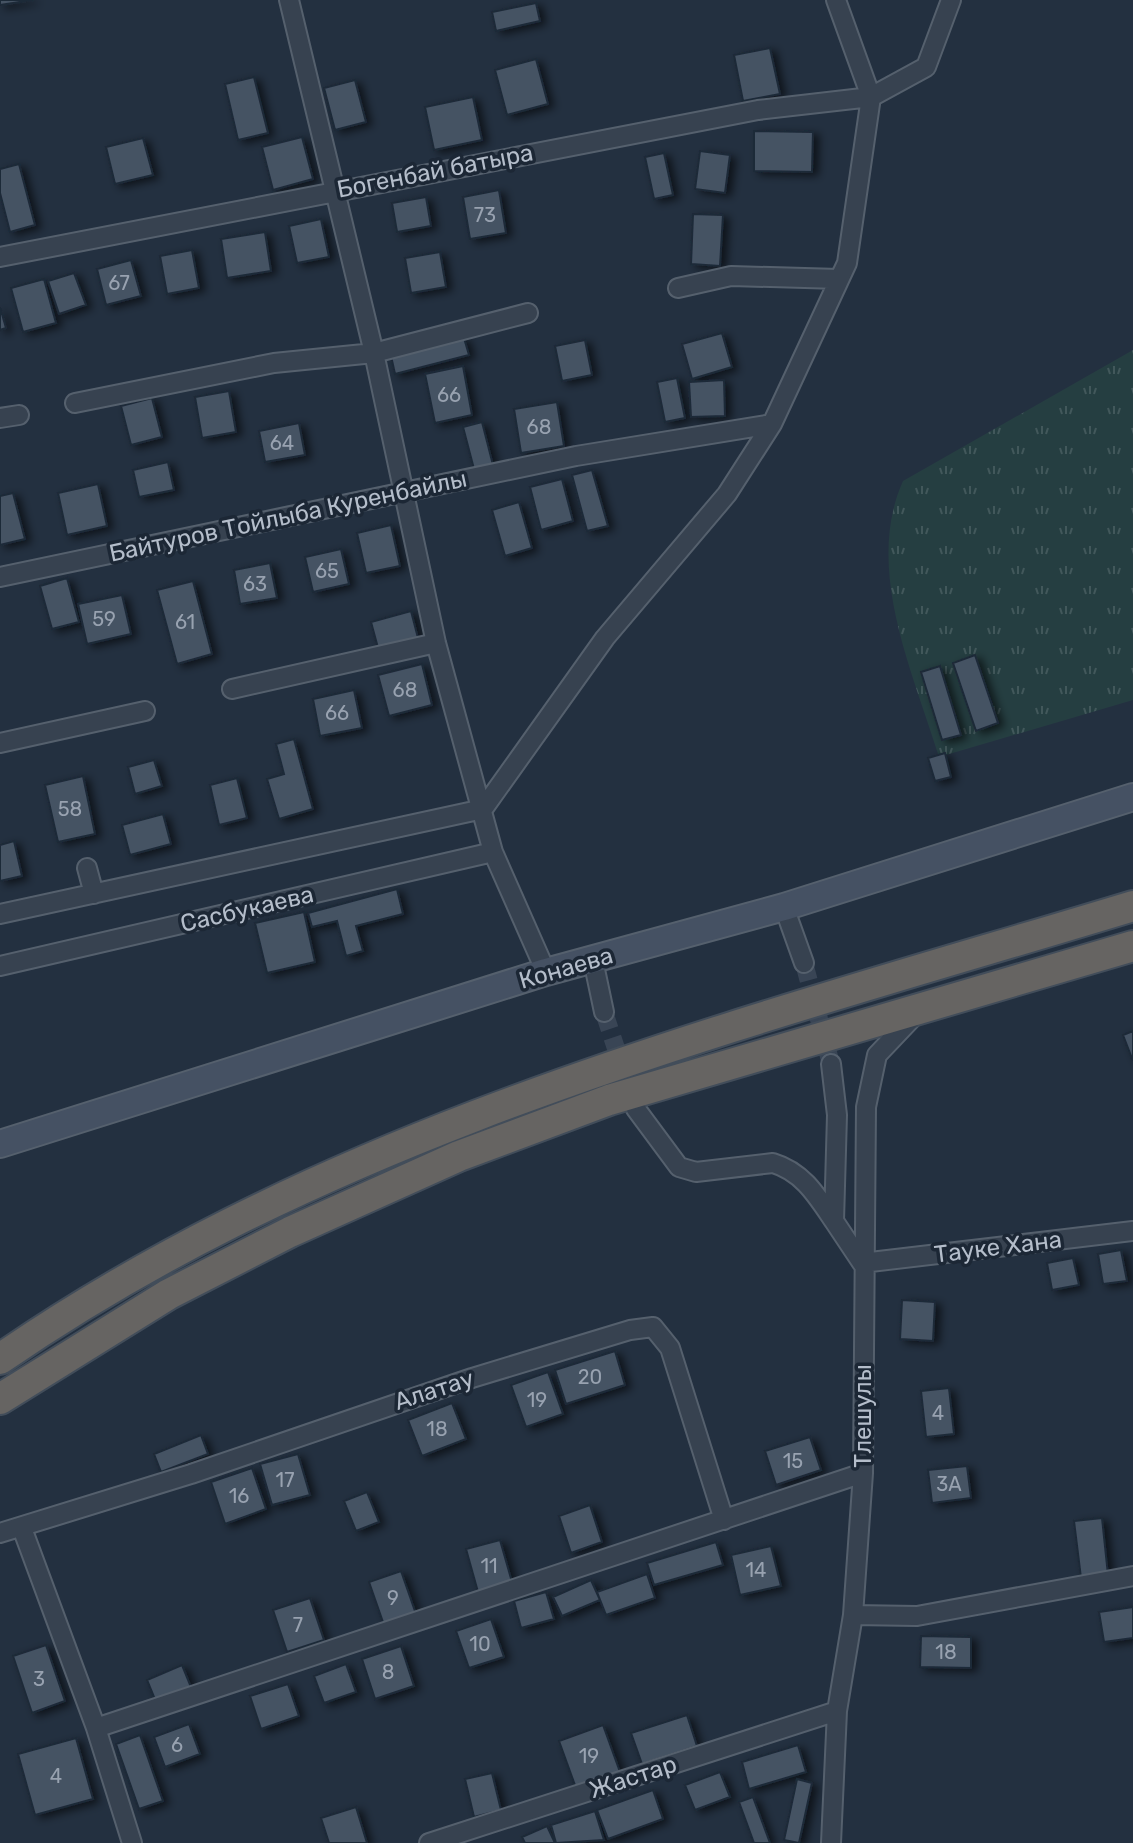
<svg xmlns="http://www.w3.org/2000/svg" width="1133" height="1843" font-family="Rubik,sans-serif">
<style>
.park{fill:url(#park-tufts)}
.building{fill:#445264;stroke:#1e2937;stroke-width:2;filter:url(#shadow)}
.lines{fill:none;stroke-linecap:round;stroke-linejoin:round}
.minor-tunnel{stroke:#394555;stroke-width:18;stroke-dasharray:18 9;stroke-linecap:butt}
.minor-casing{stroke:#55606d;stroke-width:22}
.secondary-casing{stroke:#55606d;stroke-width:30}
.trunk-casing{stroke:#424d5a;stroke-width:34}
.minor{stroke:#374250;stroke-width:18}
.secondary{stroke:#455163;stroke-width:26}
.trunk{stroke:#666462;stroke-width:30}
.labels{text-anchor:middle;stroke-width:7;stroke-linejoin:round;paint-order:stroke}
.number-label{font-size:20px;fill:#98a2b0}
.street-label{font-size:24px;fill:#b4bdca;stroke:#1c2735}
</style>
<defs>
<pattern id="park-tufts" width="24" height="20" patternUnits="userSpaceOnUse" patternTransform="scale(2)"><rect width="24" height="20" fill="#253e41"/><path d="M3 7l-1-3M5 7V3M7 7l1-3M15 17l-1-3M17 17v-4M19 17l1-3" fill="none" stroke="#42585b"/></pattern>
<filter id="shadow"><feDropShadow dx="5.5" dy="3" stdDeviation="4" flood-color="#0009"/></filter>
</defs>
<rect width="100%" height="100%" fill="#233040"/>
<path class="park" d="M1133 350V700L939 757C913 672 864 568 903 481Z"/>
<path class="building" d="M0 0H33L0 5Z
M536 3 540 21 496 31 492 12Z
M770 48 780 94 743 101 734 55Z
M536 59 548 104 507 115 495 70Z
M254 77 268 133 238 140 225 84Z
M355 80 366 122 335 130 324 88Z
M473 97 482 140 434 150 425 107Z
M754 131 813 132 812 172 754 171Z
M302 137 313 179 273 190 262 147Z
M143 138 153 175 115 184 106 147Z
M700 151 730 155 725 193 695 189Z
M664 153 673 195 654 199 645 157Z
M19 164 35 225 10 232 0 193V169Z
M499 190 506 233 470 239 463 197Z
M426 197 431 226 397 232 392 203Z
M693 214 723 215 720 266 691 264Z
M321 219 329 257 297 263 289 226Z
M265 232 271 271 227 278 221 239Z
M192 250 199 288 167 294 160 256Z
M440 252 446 287 411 293 405 258Z
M131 260 141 296 106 305 97 269Z
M74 273 86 305 59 314 48 281Z
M44 279 56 323 23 332 11 288Z
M0 307 6 328 0 330Z
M722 333 732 367 692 379 682 344Z
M464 338 469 355 395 374 391 356Z
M585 340 592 375 562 381 555 346Z
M463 366 472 415 435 423 425 374Z
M677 378 685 418 665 422 657 382Z
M724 380 725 416 691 417 689 382Z
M229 391 236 432 202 438 195 397Z
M152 398 162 437 131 445 121 406Z
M557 402 564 446 521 453 514 409Z
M482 422 493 465 474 469 463 427Z
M299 423 305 455 265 462 259 431Z
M168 462 174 490 139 497 133 470Z
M592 470 608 526 587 531 572 475Z
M562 479 573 521 541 530 530 487Z
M98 484 107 526 67 535 58 493Z
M13 493 25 539 0 545V496Z
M519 502 532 548 505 556 492 510Z
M391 525 400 566 366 573 357 533Z
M341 549 349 584 313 592 305 557Z
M270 563 277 598 240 604 234 570Z
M67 578 79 622 52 629 40 586Z
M193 581 212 654 177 664 157 590Z
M122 595 131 634 87 644 78 604Z
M411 611 418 638 378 648 371 622Z
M975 655 998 723 976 731 953 663Z
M422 664 432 705 389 716 378 675Z
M940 666 961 735 942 740 921 672Z
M354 690 362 728 320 736 313 699Z
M294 739 313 809 279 819 267 779 284 774 276 744Z
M945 753 951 777 935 781 928 758Z
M154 760 162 786 135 794 128 767Z
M83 776 95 834 58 842 45 785Z
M237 778 247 818 219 825 210 785Z
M163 814 171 844 130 855 122 825Z
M14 841 22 876 0 881V845Z
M397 889 403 914 356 926 363 951 346 956 337 921 312 927 308 913Z
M304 912 315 962 267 973 255 923Z
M1133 1031V1061L1123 1035Z
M1121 1250 1127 1281 1103 1284 1098 1254Z
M1073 1258 1079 1285 1052 1290 1047 1263Z
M902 1300 935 1302 933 1341 900 1339Z
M615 1351 625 1385 566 1404 555 1370Z
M548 1372 563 1414 526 1427 511 1385Z
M949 1388 954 1434 926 1437 921 1391Z
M452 1403 466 1439 422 1456 408 1420Z
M201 1435 208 1454 161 1472 154 1454Z
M810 1437 821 1470 776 1485 765 1451Z
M298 1454 310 1495 272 1505 260 1464Z
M967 1466 971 1498 932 1503 928 1470Z
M252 1468 266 1509 225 1524 211 1482Z
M367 1492 379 1522 356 1531 344 1501Z
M590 1505 602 1542 571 1553 559 1516Z
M1102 1518 1108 1575 1081 1578 1074 1521Z
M500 1540 512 1582 478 1592 466 1549Z
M716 1542 723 1565 654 1585 647 1563Z
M771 1546 781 1586 740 1595 731 1555Z
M401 1571 416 1614 384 1625 369 1582Z
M647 1574 655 1598 606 1615 597 1592Z
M591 1580 600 1600 562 1616 553 1597Z
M546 1592 554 1619 521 1628 514 1601Z
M310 1598 324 1640 287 1652 273 1610Z
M1133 1607V1638L1104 1642 1099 1612Z
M491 1619 504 1657 469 1668 456 1631Z
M921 1636 971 1637V1668L920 1667Z
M46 1645 65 1701 32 1713 13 1656Z
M401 1646 414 1686 375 1699 362 1659Z
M346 1664 356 1692 324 1703 314 1676Z
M182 1665 191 1687 156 1702 147 1680Z
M288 1684 299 1716 261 1729 250 1696Z
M687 1715 697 1746 642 1764 631 1733Z
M189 1724 200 1754 165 1767 154 1737Z
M603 1725 620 1772 576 1788 559 1741Z
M140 1735 163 1801 139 1809 116 1744Z
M76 1738 93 1799 35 1815 18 1754Z
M798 1745 806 1772 749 1789 742 1762Z
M720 1772 730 1797 695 1810 685 1785Z
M492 1773 501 1810 474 1817 465 1779Z
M797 1779 812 1783 799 1843 784 1840Z
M653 1790 663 1819 608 1839 597 1810Z
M753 1797 770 1843H754L739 1802Z
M356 1807 367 1843H329L321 1818Z
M595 1811 604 1840 556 1843 551 1825Z
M547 1826 555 1843H525L522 1837Z"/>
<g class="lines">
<path class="minor-tunnel" d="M804 963 831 1064
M604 1012 634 1103"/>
<g class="minor-casing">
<path id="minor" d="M289 0 374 353 436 643 493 852 546 972
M0 257 758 110 871 97 926 67 951 0
M678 288 731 276 839 279
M75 403 274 363 374 353 528 313
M0 418 19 415
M0 577 576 456 772 424 847 263 871 97 836 0
M232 689 436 643
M0 743 145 711
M87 868 94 894
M784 907 804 963
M0 914 483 809 605 638 727 494 772 424
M593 960 604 1012
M0 966 493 852
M831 1064 837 1115 834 1221 862 1263 1133 1231
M636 1109 679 1167 696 1172 773 1163C803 1172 817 1196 834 1221
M22 1528 96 1728 132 1843
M0 1533 191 1474 472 1378 630 1330 653 1327 670 1348 724 1520
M853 1615 917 1616 1133 1576
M96 1728 863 1473
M429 1843 837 1711
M831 1843 837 1711 853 1615 863 1473 866 1107 877 1055 914 1016"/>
</g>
<g class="secondary-casing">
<path id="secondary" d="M0 1144 546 972 784 907 1133 797"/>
</g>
<g class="trunk-casing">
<path id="trunk" d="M0 1359C339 1125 744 1024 1133 906
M0 1399 169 1294 290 1232 459 1156 609 1100 1133 946"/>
</g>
<use href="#minor" class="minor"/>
<use href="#secondary" class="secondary"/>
<use href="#trunk" class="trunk"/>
</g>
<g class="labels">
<g class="number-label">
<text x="485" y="222">73</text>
<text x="119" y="290">67</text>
<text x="449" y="402">66</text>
<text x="539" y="434">68</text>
<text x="282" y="450">64</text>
<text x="327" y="578">65</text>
<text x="255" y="591">63</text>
<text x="104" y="626">59</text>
<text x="185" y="629">61</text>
<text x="405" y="697">68</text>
<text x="337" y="720">66</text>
<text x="70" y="816">58</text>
<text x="590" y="1384">20</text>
<text x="537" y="1407">19</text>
<text x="938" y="1420">4</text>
<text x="437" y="1436">18</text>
<text x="793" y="1468">15</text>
<text x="285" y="1487">17</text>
<text x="949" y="1491">3А</text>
<text x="239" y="1503">16</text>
<text x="489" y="1573">11</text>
<text x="756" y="1577">14</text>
<text x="393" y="1605">9</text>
<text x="298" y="1632">7</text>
<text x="480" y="1651">10</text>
<text x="946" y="1659">18</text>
<text x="388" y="1679">8</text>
<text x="39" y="1686">3</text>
<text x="177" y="1752">6</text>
<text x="589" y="1763">19</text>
<text x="56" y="1783">4</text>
</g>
<g class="street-label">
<text transform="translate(435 171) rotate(-11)" y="8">Богенбай батыра</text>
<text transform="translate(288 516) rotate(-12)" y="8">Байтуров Тойлыба Куренбайлы</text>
<text transform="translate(247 909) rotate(-13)" y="8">Сасбукаева</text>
<text transform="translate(566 968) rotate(-16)" y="8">Конаева</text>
<text transform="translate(998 1247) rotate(-7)" y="8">Тауке Хана</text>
<text transform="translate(434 1390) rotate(-18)" y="8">Алатау</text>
<text transform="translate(863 1416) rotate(-90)" y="8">Тлешулы</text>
<text transform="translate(633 1777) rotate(-18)" y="8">Жастар</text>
</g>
</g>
</svg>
